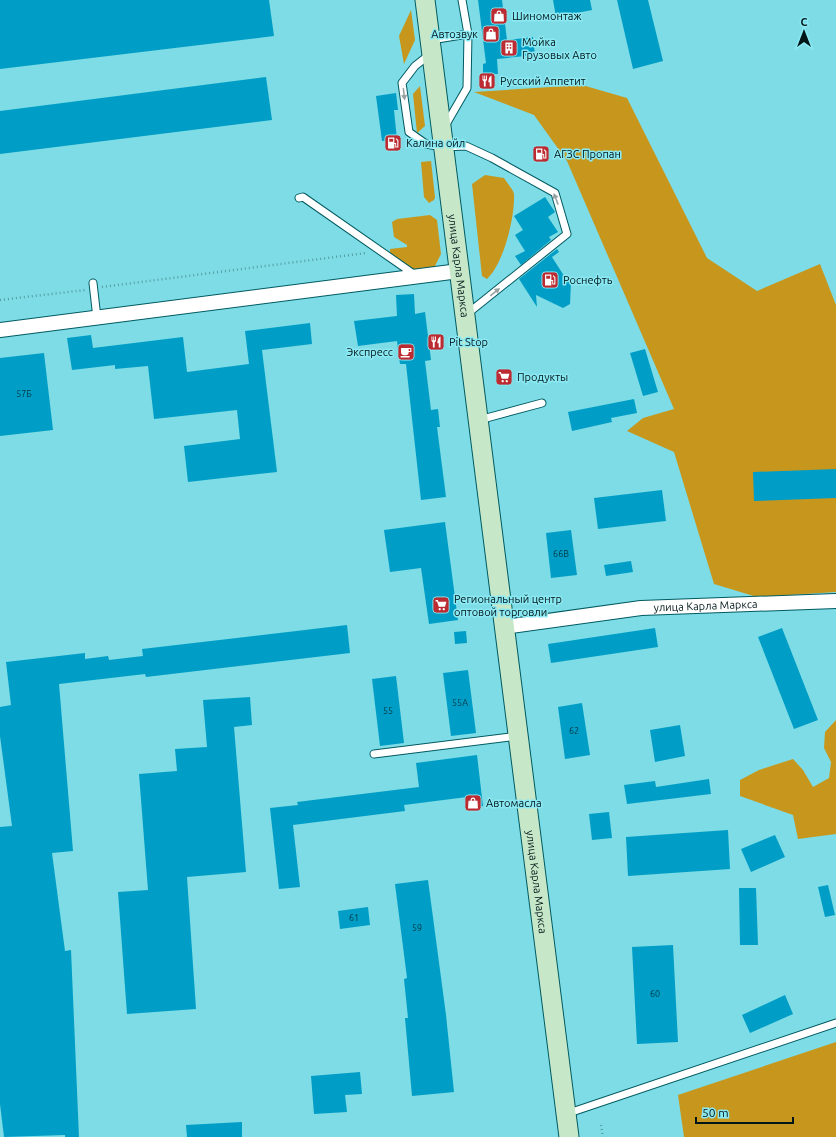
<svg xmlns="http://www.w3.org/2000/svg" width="836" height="1137" font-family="Ubuntu,sans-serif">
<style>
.green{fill:#c7971d}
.building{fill:#009ec6}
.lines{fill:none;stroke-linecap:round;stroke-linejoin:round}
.lane-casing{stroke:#005a61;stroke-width:9}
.street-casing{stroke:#005a61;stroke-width:16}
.secondary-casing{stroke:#005a61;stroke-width:21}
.path{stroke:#569ea5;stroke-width:2.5;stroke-dasharray:1 3;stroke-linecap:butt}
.lane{stroke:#fff;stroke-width:7}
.street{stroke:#fff;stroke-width:14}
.secondary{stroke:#c6e8c8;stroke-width:19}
.oneway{fill:#99a2a3}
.labels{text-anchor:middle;stroke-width:3;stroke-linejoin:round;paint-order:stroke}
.number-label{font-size:9px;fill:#003844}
.poi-label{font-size:11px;fill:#001619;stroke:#8be9f3;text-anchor:start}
.street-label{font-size:11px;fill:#001619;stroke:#8be9f3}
</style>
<rect width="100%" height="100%" fill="#7ddce5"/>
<path class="green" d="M411 10 415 40 404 64 399 36Z
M582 85 627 98 707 258 757 291 820 264 836 305V592L757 597 714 584 674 452 627 431 643 418 674 409 567 161 534 115 474 92Z
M420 86 425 126 417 133 413 94Z
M431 161 435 197 434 200 429 203 424 197 421 162Z
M485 175 504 178C507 183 513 189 514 194 515 217 504 263 487 279L482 276 472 184Z
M430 215 437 220 441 254 433 270 417 274 390 255V249L407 247V245L394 237 392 222 397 219Z
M836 720V834L798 839 793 815 740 796V780L759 770 793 759 803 770 813 787 829 778 831 762 824 748 825 732Z
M836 1042V1137H684L678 1095Z"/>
<path class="building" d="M0 0H269L274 36 0 69Z
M478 0H502L507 40 533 37 535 55 497 59 498 74H483V64L486 63Z
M553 0H590L592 10 556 17Z
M617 0H648L663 61 633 69Z
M266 77 272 120 0 154V111Z
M396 93 398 110H394L397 140 382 141 376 96Z
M545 197 555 212 548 217 558 232 549 237 551 240 521 265 515 256 525 251 515 235 523 230 514 216Z
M557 249 559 252 552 257 566 279 571 282 570 304 563 308 536 295 537 307 519 279Z
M414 294 415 314 425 312 431 360 425 361 431 410 438 409 440 427H437L446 497 421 500 406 364H400L397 341 358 346 354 321 397 316 396 295Z
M310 323 312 344 262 350 277 472 188 482 184 446 240 439 237 410 154 419 148 366 115 369V365L72 370 67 338 91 335 93 348 183 337 187 372 249 364 245 331Z
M645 349 658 392 643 396 630 353Z
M44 353 53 430 0 436V358Z
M634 399 637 413 611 418 612 422 572 431 568 412Z
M836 469V498L754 501 753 472Z
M662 490 666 521 598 529 594 498Z
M445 522 458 620 429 624 421 568 390 572 384 530Z
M571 530 577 575 551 578 546 533Z
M631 561 633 572 606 576 604 565Z
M347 625 350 653 146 677 145 674 59 684 73 851 52 853 65 951 71 950 79 1137H65V1135L4 1137 0 1104V827L12 826 0 736V707L11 705 6 662 85 653V659L108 656 109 660 143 656 142 649Z
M655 628 658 647 551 663 548 644Z
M782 628 818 720 794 729 758 637Z
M466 631 467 643 455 644 454 632Z
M468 670 476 733 451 736 443 673Z
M396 676 404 743 380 746 372 679Z
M250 697 252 725 234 727 246 872 187 877 196 1009 127 1014 118 892 148 890 139 774 177 771 175 749 207 747 203 700Z
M582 703 590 755 565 759 558 707Z
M680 725 685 756 655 762 650 730Z
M477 755 483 806 468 808 467 797 404 805 405 811 293 825 300 887 279 889 270 808 298 805 297 802 419 787 416 763Z
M709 779 711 794 627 804 624 785 655 781 656 787Z
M609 812 612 838 592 840 589 814Z
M728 830 730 869 628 876 626 837Z
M775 835 785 857 751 872 741 849Z
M428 880 446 1015 454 1092 412 1096 405 1018H408L404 979 407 978 395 884Z
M828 885 835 915 825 917 818 887Z
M739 888H756L758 945H740Z
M368 907 370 925 340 929 338 911Z
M673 945 678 1042 637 1044 632 947Z
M785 995 793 1014 750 1033 742 1015Z
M360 1072 362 1094 345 1095 347 1112 314 1114 311 1076Z
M242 1122V1137H187L186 1125Z"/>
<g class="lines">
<g class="lane-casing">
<path id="lane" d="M431 40 468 34 462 0
M429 55 415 66 402 83 409 132 426 144 443 147 466 146 492 158 555 193 567 234 467 314
M445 126 467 88 468 34
M299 198 303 197 415 275
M93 283 97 318
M479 420 542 403
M374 754 518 736
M566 1114 836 1023"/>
</g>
<g class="street-casing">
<g id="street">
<path d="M0 330 459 271"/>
<path id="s1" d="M504 627 641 608 836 601"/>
</g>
</g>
<g class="secondary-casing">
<g id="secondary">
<path id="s2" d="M425 0 569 1137"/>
</g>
</g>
<path class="path" d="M102 287 366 253
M0 300 85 290
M601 1125 603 1137"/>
<use href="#lane" class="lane"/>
<use href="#street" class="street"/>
<use href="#secondary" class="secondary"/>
</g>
<defs><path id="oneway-solid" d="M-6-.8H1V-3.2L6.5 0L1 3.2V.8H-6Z"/></defs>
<g class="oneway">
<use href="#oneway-solid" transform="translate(404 94) rotate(83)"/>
<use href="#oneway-solid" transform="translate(556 199) rotate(-111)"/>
<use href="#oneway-solid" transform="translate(495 292) rotate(-39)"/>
</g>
<defs>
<g id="shop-square" transform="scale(0.9)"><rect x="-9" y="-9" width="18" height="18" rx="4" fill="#bb2b31" stroke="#8be9f3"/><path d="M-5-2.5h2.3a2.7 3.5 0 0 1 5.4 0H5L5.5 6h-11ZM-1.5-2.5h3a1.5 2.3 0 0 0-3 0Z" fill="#fff"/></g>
<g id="building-square" transform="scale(0.9)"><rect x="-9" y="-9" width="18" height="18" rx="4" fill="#bb2b31" stroke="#8be9f3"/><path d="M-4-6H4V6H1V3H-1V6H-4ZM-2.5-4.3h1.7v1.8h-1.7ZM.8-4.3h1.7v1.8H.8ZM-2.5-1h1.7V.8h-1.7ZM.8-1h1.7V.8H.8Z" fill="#fff"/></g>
<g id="restaurant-square" transform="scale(0.9)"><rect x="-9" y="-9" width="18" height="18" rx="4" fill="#bb2b31" stroke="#8be9f3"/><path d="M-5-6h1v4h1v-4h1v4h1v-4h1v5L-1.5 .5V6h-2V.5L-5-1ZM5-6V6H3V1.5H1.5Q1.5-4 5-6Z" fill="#fff"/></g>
<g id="fuel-square" transform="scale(0.9)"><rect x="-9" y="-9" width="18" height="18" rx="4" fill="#bb2b31" stroke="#8be9f3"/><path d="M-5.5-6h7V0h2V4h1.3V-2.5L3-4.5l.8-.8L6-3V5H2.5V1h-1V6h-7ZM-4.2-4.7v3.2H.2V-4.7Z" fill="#fff"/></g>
<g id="cafe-square" transform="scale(0.9)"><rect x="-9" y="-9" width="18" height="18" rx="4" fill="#bb2b31" stroke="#8be9f3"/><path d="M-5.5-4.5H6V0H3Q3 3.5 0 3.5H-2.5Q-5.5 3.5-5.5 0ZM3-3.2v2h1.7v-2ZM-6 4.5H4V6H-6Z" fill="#fff"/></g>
<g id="supermarket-square" transform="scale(0.9)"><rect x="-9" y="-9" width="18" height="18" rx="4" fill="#bb2b31" stroke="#8be9f3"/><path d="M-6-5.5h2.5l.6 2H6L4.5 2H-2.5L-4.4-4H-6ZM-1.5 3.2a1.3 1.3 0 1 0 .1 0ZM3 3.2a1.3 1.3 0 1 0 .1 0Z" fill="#fff"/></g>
</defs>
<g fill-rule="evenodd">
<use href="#shop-square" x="499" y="16"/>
<use href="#shop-square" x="491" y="34"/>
<use href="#building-square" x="509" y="48"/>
<use href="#restaurant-square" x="487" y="81"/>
<use href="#fuel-square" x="393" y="143"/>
<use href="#fuel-square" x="541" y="154"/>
<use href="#fuel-square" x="550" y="280"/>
<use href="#restaurant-square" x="436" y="342"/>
<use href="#cafe-square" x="406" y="352"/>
<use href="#supermarket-square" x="504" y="377"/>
<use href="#supermarket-square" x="441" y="605"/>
<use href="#shop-square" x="473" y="803"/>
</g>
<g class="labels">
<g class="number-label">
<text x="24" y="397">57Б</text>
<text x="561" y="557">66В</text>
<text x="460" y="706">55А</text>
<text x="388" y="714">55</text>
<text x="574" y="734">62</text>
<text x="354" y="921">61</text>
<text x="417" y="931">59</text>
<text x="655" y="997">60</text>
</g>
<g class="poi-label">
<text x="512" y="20">Шиномонтаж</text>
<text x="478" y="38" text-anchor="end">Автозвук</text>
<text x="522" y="46">Мойка<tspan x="522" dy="13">Грузовых Авто</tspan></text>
<text x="500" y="85">Русский Аппетит</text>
<text x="406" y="147">Калина ойл</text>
<text x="554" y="158">АГЗС Пропан</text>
<text x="563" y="284">Роснефть</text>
<text x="449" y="346">Pit Stop</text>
<text x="393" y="356" text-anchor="end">Экспресс</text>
<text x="517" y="381">Продукты</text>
<text x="454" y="603">Региональный центр<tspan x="454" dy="13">оптовой торговли</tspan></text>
<text x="486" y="807">Автомасла</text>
</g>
<g class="street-label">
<text dy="4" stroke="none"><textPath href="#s2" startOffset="268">улица Карла Маркса</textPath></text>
<text dy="4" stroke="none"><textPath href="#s1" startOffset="203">улица Карла Маркса</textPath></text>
<text dy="4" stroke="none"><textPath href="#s2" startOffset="889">улица Карла Маркса</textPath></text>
</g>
</g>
<g transform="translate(804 32)" stroke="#8be9f3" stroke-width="3" paint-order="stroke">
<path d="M0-3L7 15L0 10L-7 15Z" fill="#001619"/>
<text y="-6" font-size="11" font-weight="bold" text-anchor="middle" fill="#001619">С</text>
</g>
<path d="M696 1117v6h97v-6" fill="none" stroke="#001619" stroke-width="2"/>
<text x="702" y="1117" font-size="12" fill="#001619" stroke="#8be9f3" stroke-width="3" paint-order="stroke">50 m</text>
</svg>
